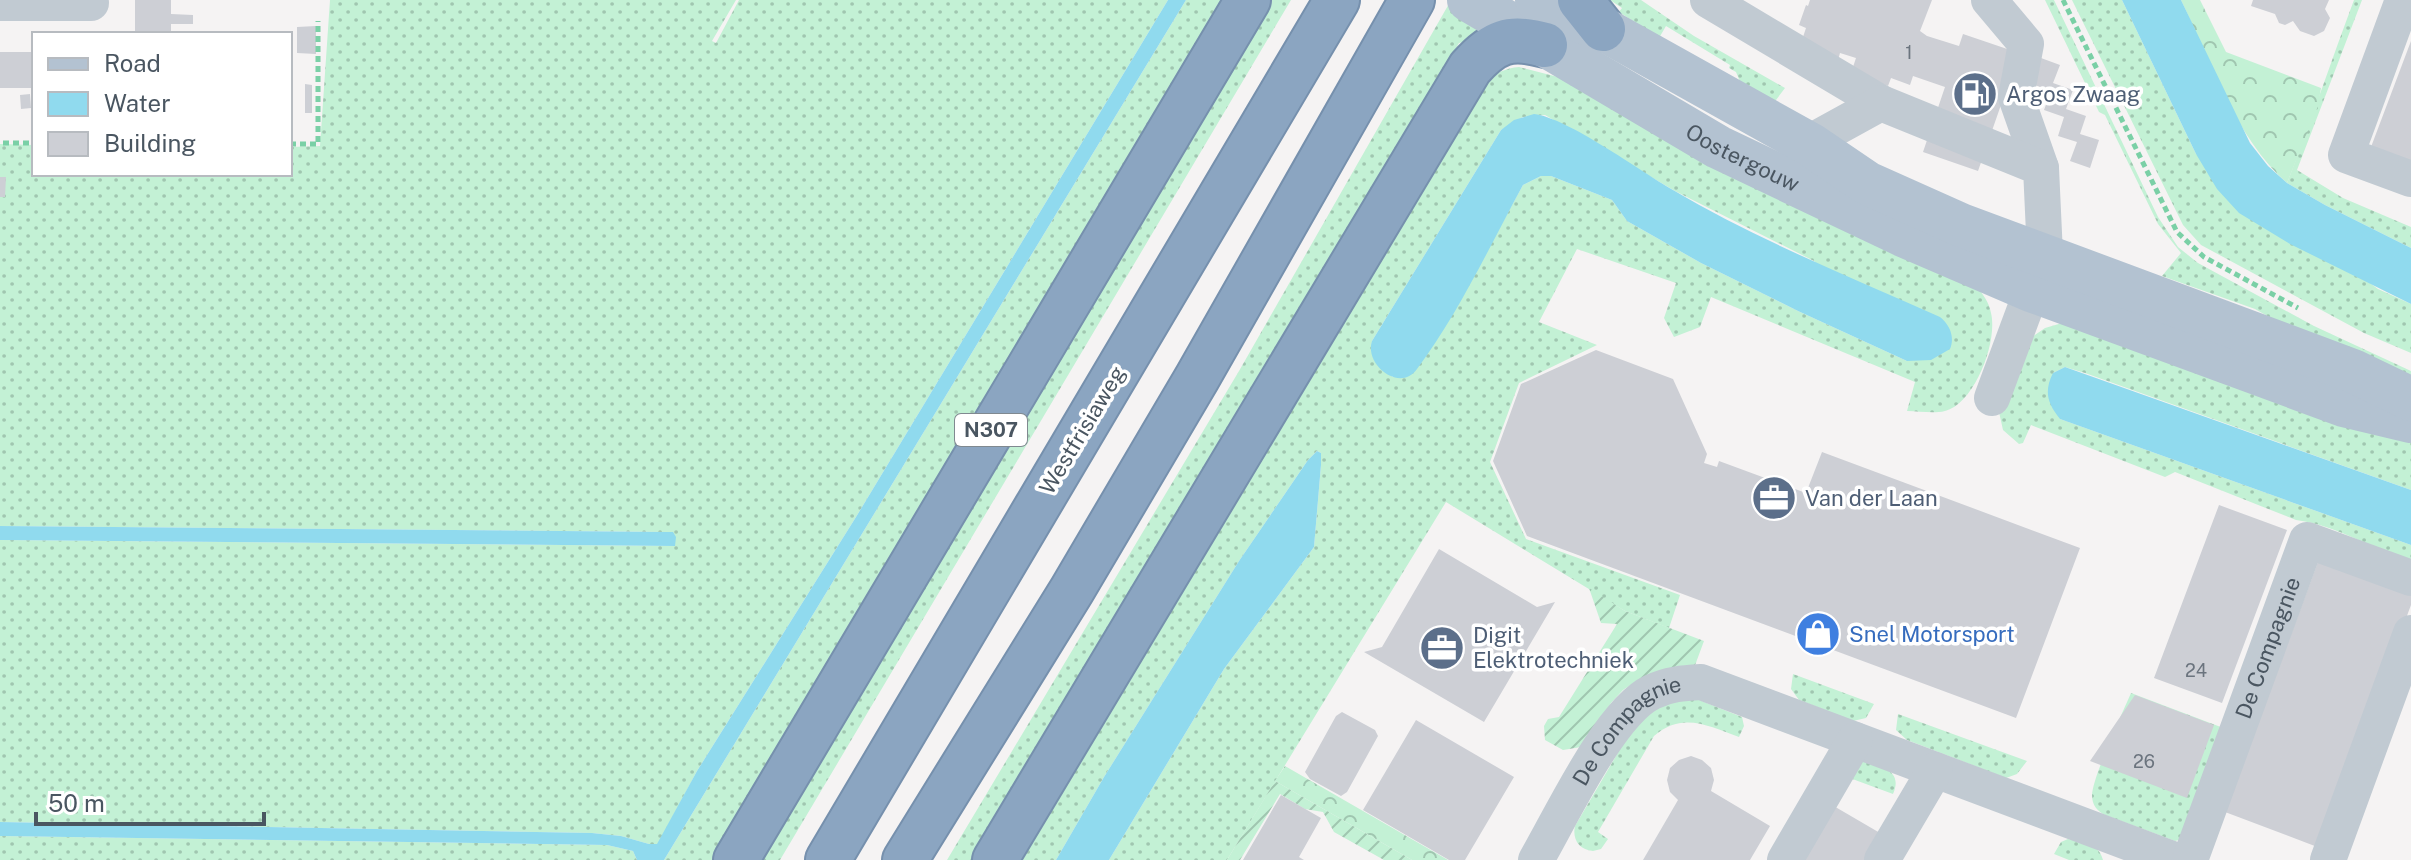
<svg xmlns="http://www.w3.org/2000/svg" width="2411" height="860" font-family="'Public Sans',sans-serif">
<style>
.grass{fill:url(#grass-dots);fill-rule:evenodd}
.forest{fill:url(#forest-crowns)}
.garden{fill:url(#garden-furrows)}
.water{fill:#90daee}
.building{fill:#cdcfd5}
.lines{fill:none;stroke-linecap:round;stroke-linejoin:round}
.highway-casing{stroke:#7690ad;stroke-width:48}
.path{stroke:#7ad0a6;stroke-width:5;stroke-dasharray:6 4;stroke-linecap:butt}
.minor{stroke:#c1cad2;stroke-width:36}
.major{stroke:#b3c2d1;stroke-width:44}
.highway{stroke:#8ba5c1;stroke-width:44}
.labels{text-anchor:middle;stroke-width:7;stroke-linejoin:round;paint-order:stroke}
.number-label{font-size:18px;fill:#6b747e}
.shield{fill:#fff;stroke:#808990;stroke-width:2}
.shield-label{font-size:20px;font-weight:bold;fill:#4a5661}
.service-label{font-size:22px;fill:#4e5e75;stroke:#fff;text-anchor:start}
.street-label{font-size:22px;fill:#4a5661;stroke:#fff}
.shop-label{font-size:22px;fill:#366cbe;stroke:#fff;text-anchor:start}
</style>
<defs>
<pattern id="grass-dots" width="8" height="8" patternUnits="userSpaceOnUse" patternTransform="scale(2)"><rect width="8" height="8" fill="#c3f1d5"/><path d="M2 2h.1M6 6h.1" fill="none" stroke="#a0c6b0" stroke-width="1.8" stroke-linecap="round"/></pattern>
<pattern id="forest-crowns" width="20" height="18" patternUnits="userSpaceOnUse" patternTransform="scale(2)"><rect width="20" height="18" fill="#c3f1d5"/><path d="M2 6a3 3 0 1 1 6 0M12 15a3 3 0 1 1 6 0" fill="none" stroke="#a0c6b0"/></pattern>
<pattern id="garden-furrows" width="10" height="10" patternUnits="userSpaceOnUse" patternTransform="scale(2)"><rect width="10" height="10" fill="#c3f1d5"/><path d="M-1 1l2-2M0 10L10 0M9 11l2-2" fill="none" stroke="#a0c6b0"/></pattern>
</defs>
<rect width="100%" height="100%" fill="#f5f3f3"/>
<path class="grass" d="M330 0H736L712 41 716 43 739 0H1168L856 517 697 771 658 844H649L621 836 592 833 0 822V540L674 546 673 532H666L0 526V144L34 145V174H290V147L320 146Z
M1186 0H1238L723 860H664Z
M1264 0H1291L780 860H748Z
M1610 0H1641L1694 36 1785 88 1773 104 1741 84 1736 72 1729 68 1730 65 1666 26 1659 38 1619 12 1622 8Z
M2045 0H2054L2158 217 2178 247 2198 263 2314 326 2411 371V388L2331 352 2255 309 2162 276 2181 253 2158 224 2105 115 2099 112Z
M2072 0H2122L2196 154 2378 289 2411 304V353L2364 333 2201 245 2183 225Z
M2354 0H2362L2297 170 2343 198 2411 227V248L2325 205 2287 183C2311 122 2331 61 2354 0Z
M1450 2 1491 26 1474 40 1459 43 1354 226 974 860H947L1239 371Z
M1519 67 1558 77 1976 286C1983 294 1989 302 1991 313 1998 341 1975 403 1945 411 1933 414 1919 411 1907 411L1915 382 1711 297 1700 327 1674 337 1664 318 1676 283 1577 249 1539 322 1597 345 1519 383 1490 462 1526 539 1680 595 1669 628 1625 611 1446 502 1227 860H1109L1224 669 1314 547 1321 465V453L1317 451 1308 460 1239 561 1104 777 1056 860H1004L1456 105C1475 89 1493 69 1519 67ZM1545 115 1675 191 1814 261 1907 361 1798 311 1701 263 1627 221 1612 200 1551 176H1541L1523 185 1462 296 1393 377C1377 365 1370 361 1372 341L1501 130 1523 117Z
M2069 321 2411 432V490L2085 373 2065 367 2053 373 2060 419 2411 545V564C2373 549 2337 525 2296 520L2175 472 2165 477 2031 425 2023 443 2019 444 2003 430 1999 412 2029 339 2045 328Z
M1793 674 1874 704 1866 718 1853 721 1799 700 1791 689Z
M2131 693 2226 729 2179 840 2175 841 2105 815C2097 811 2092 805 2092 795 2093 776 2122 714 2131 693Z
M1694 698 1742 717 1744 726 1739 737C1709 726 1682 711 1654 736L1598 832 1608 839 1601 849 1593 851C1579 850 1572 839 1575 826L1633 727 1657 706Z
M1898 714 2027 761 2017 774 2006 778 1907 740 1896 730Z
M1861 761C1879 766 1904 769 1893 794L1847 777Z
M0 836 607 845 633 851 637 860H0Z
M2068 839C2083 843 2099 843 2103 860H2069L2054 854 2061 842Z"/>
<path class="forest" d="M2181 0H2200L2226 52 2321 88 2318 106 2287 183C2236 138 2210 61 2181 0Z
M1285 766 1448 860H1412L1275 781Z"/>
<path class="garden" d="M1589 588 1625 611 1704 641 1694 668 1638 680 1623 690 1611 703 1581 747 1563 750 1545 740 1544 726 1548 719 1559 717 1617 624 1601 623Z
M1275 781 1412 860H1384L1334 832 1323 812 1305 809 1280 794 1240 860H1227Z"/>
<path class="water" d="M1168 0H1186L664 860H637L633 851 607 845 0 836V822L592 833 621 836 649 844H657L697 771 856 517Z
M2122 0H2181L2250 143 2268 166 2287 183 2325 205 2411 248V304L2290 244 2239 213 2217 189 2196 154Z
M1534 114C1568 118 1640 171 1673 190 1758 240 1850 277 1940 317 1950 325 1955 337 1950 349L1931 360 1907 361 1798 311 1701 263 1627 221 1612 200 1551 176H1541L1523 185C1491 244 1457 316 1417 369 1400 393 1364 365 1372 341L1501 130 1514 120Z
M2065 367 2411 490V545L2060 419C2047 403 2044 391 2053 373Z
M1317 451 1321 453V465L1314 547 1224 669 1109 860H1056L1104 777 1239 561 1308 460Z
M0 526 666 532H673L676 537 675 546 0 540Z"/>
<path class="building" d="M135 0H171V14L193 15V24H171V34H135Z
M1810 0H1932L1920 31 1927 36 1959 46 1963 34 2019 53 1978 171 1923 152 1945 87 1913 76 1910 85 1891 78 1888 86 1851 73 1856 58 1840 53 1838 60 1800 46 1806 28 1799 25 1806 5 1808 6Z
M2253 0H2329L2325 9 2330 18 2324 31 2314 36 2300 31 2293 21 2285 25 2279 23 2275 14 2251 6Z
M316 26V54L297 53V27Z
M2411 41V161L2371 147Z
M0 52H34V88H0Z
M2041 58 2060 65 2053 83 2073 90 2066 109 2086 116 2080 134 2099 140 2090 168 2070 161 2077 142 2058 136 2064 117 2044 110 2051 91 2032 84Z
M305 84 312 85V113H305Z
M30 94 31 108 21 109 20 95Z
M0 177H6L5 197H0Z
M1596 350 1673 379 1707 454 1704 463 1717 467 1719 461 1806 493 1822 452 2080 548 2016 718 1527 536 1493 461 1521 384Z
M2219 505 2287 530 2222 703 2154 678Z
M1439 549 1537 607 1555 602 1484 722 1364 652 1382 647Z
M2319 559 2411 593V605L2320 848 2225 812Z
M2135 695 2214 725 2187 798 2090 761Z
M1342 712 1375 730 1378 736 1347 792 1341 796 1310 779 1305 772 1336 716Z
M1416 720 1514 777 1465 860H1449L1363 810Z
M1691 756 1702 760 1711 768 1714 780 1711 791 1770 826 1750 860H1643L1678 800 1670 792 1667 780 1670 768 1679 760Z
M1281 795 1321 818 1299 857 1304 860H1243Z
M1832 805 1880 833 1864 860H1800Z"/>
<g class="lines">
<g class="highway-casing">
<path id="highway" d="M1580 0 1603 29
M736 860 1248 0
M828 860 1337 0
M905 860 1072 590 1197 378 1412 0
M995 860 1470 68C1494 41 1510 35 1545 45"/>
</g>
<path class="path" d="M2063 0 2177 232 2204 257 2298 308
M3 143H34
M290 144H318V21"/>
<g class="minor">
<path d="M1708 0 1881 103"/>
<path d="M1989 0 2026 44 2016 97 2041 168"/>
<path d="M2403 0 2346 155 2411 179"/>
<path d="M0 3H91"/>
<path d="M1811 145 1821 136 1881 103 2041 168 2045 255 1992 398"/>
<path id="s1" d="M1536 860C1561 817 1610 712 1652 692 1668 684 1684 683 1701 682L2175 860"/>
<path d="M1785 860 1855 740"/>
<path d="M1882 860 1935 770"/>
<path id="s2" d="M2190 860 2307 540 2411 578"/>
<path d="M2328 860 2411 633"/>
</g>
<g class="major">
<path id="s3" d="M1469 0 1718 147 1903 235 2031 290 2344 405 2411 421"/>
<path d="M1537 0 1565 16 1603 29 1811 145 1867 183 1961 225 2353 371 2411 399"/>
</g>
<use href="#highway" class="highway"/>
</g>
<defs>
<g id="fuel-disc" transform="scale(2.3)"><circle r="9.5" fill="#5c6f8a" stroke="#fff"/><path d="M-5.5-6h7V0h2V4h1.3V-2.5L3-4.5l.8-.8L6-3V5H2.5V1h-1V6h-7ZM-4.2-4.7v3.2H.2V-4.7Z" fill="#fff"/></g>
<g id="office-disc" transform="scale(2.3)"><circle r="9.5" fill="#5c6f8a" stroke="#fff"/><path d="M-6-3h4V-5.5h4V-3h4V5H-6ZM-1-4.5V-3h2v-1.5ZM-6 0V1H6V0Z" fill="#fff"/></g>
<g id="shop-disc" transform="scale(2.3)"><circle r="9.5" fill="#3f7fe0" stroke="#fff"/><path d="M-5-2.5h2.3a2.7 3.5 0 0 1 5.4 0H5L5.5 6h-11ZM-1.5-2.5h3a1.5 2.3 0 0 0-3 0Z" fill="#fff"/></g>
</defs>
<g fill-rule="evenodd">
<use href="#fuel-disc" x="1975" y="94"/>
<use href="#office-disc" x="1774" y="498"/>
<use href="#shop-disc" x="1818" y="634"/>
<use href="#office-disc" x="1442" y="648"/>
</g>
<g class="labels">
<g class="number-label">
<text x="1909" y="59">1</text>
<text x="2196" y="677">24</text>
<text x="2144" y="768">26</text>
</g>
<rect class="shield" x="955" y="414" width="72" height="32" rx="6"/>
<g class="shield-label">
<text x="991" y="437">N307</text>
</g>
<g class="service-label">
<text x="2006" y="102">Argos Zwaag</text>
<text x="1805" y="506">Van der Laan</text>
<text x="1473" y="643">Digit<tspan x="1473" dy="25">Elektrotechniek</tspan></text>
</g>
<g class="street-label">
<text dy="8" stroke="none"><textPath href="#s3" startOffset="316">Oostergouw</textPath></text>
<text transform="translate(1082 430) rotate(-59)" y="8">Westfrisiaweg</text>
<text dy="8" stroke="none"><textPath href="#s2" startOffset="226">De Compagnie</textPath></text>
<text dy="8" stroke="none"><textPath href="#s1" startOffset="162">De Compagnie</textPath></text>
</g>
<g class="shop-label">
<text x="1849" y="642">Snel Motorsport</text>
</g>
</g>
<rect x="32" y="32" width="260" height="144" fill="#ffffff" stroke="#b7bbc0" stroke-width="2"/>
<rect x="48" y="58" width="40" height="12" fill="#b3c2d1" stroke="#b7bbc0" stroke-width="2"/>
<text x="104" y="72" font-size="24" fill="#4a5661">Road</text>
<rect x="48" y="92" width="40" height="24" fill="#90daee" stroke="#b7bbc0" stroke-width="2"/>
<text x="104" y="112" font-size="24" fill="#4a5661">Water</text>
<rect x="48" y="132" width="40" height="24" fill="#cdcfd5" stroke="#b7bbc0" stroke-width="2"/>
<text x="104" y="152" font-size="24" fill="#4a5661">Building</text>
<path d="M36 812v12h228v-12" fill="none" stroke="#4a5661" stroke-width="4"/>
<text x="48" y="812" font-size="24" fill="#4a5661" stroke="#ffffff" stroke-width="6" paint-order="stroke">50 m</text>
</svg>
